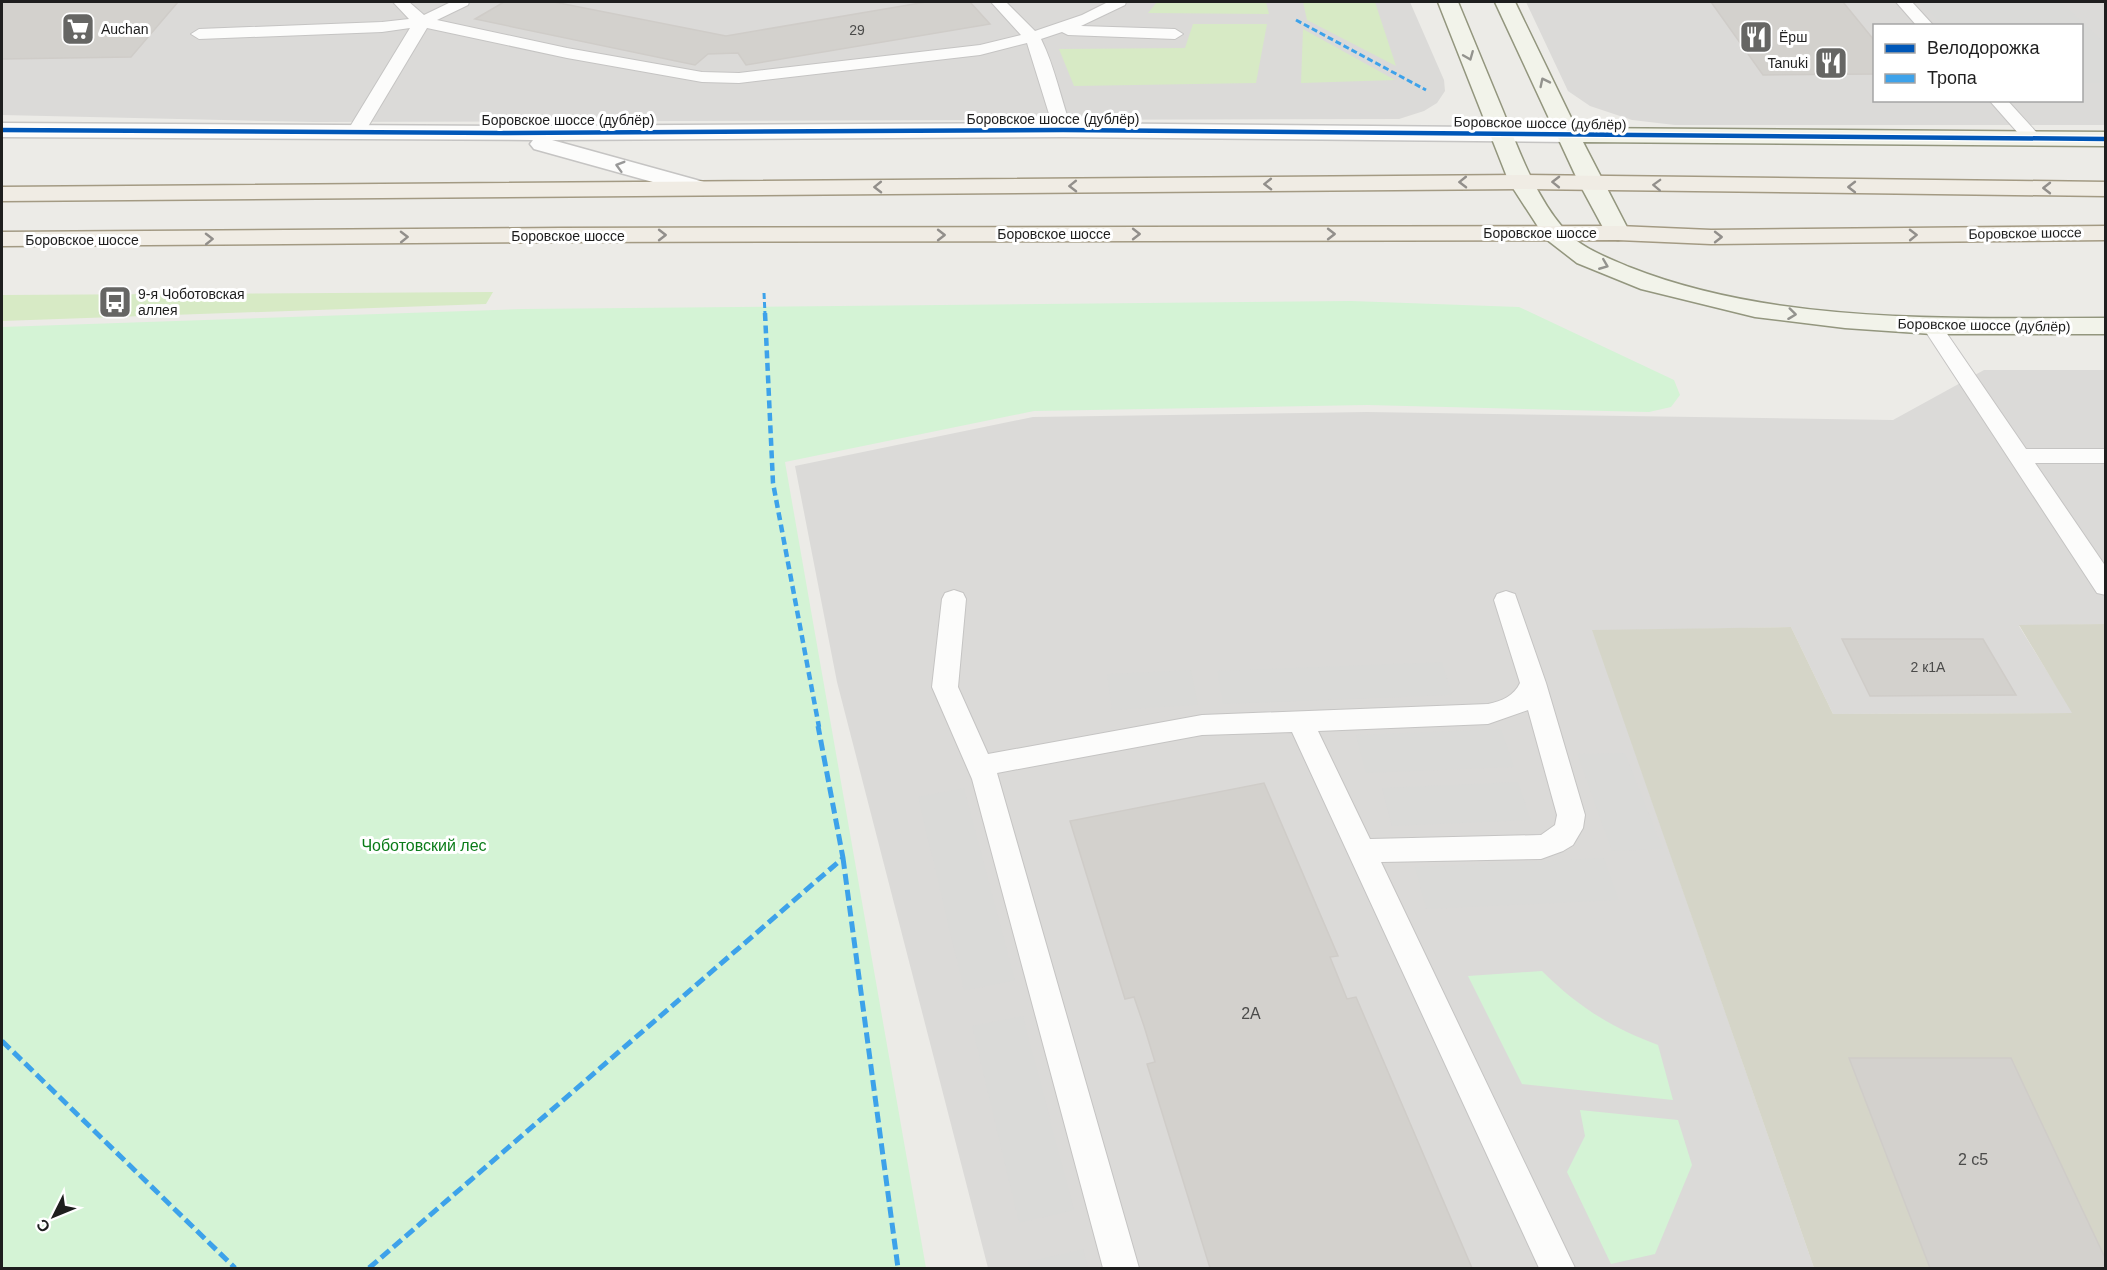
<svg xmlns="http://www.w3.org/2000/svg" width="2107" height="1270" font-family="Arial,sans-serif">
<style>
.residential{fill:#dbdad8;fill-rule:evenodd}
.religious{fill:#dadad8}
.construction{fill:#d5d5c8}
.grass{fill:#d7eac5}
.park{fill:#d4f3d5}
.building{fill:#d3d1cd;stroke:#cfccc8;stroke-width:1.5}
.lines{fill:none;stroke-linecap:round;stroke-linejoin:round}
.lane-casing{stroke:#c5c4c3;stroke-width:2}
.street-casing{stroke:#c5c4c3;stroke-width:3}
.secondary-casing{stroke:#93967e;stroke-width:3}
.primary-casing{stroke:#a39a83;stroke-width:3}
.lane{fill:#fcfcfb;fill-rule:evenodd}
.street{fill:#fcfcfb;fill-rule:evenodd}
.secondary{fill:#f2f3ea;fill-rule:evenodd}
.primary{fill:#f0ece4;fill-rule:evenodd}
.quiet-far2{stroke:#3da2ea;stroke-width:3;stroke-dasharray:6 3;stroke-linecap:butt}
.quiet-far1{stroke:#3da2ea;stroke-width:4.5;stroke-dasharray:8 4.5;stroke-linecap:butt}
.quiet{stroke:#3da2ea;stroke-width:5;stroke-dasharray:11 5;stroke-linecap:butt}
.cycleway-casing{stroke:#fff;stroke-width:7}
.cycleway{stroke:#0057b8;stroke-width:4.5}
.oneway{stroke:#93938e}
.oneway2{stroke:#989898}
.oneway3{stroke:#928f8b}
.labels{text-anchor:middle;stroke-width:6;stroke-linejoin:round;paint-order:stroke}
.far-poi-label{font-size:14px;fill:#1e1e1e;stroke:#fff;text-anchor:start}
.number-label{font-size:14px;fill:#4b4b4a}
.far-street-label{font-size:14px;fill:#1e1e1e;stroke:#fff}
.park-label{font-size:16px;fill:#0b7c19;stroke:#fff}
.near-number-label{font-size:16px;fill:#4b4b4a}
</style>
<rect width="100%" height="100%" fill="#ecebe7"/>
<path class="residential" d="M2 2H1410L1444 80 1445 91 1437 103 1424 111 1399 119 315 122 2 115Z
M1526 2H2105V125H1675L1632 120 1590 106 1568 91ZM1874 26H2082V100H1874Z
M1984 370H2105V624L2019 626 2073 713 1833 714 1791 627 1593 631 1814 1268H988L837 682 795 466 1033 417 1367 412 1893 420Z"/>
<path class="religious" d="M1920 2H2061L2105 43V83H2082V26L1943 25Z
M1442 662 1452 695 1223 704 1217 671Z
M1191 670 1198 705 1112 710 1107 674Z
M1501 729 1514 767 1366 773 1356 735Z
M1625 753 1663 849 1612 851 1577 754Z
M1518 782 1531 820 1392 826 1382 788Z
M964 788 1015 980 964 991 918 797Z
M1604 858 1619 900 1426 909 1415 867Z
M1023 1016 1074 1210 1019 1223 972 1026Z
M1083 1249 1088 1268H1029L1028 1262Z"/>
<path class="construction" d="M2105 624V1268H1814L1592 630 1791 627 1833 714 2072 713 2019 625Z"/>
<path class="grass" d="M1157 2H1266L1269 14 1148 13Z
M1303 2H1375L1396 66 1307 20Z
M1193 24H1267L1256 83 1074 86 1059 49 1185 48Z
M1303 29 1395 80 1301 83Z
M493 292 486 304 2 321V295Z"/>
<path class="park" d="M1351 301 1519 307 1674 380 1680 395 1671 407 1649 412 1367 405 1034 411 785 462 926 1268H2V327L522 309Z
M1542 971C1577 1006 1612 1028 1658 1045L1673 1100 1522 1084 1468 976Z
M1580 1110 1678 1120 1692 1165 1655 1254 1611 1264 1567 1172 1585 1136Z"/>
<path class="building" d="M2 2H178L131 57 2 59Z
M504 2H554L726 36 926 2H970L990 24 746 65 738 53 708 54 695 65 475 19Z
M1711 2H1843L1874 40V74L1763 75Z
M1842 639H1983L2016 695 1870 696Z
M1264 783 1338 956 1330 957 1347 999 1356 997 1472 1268H1210L1147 1064 1155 1062 1144 1026 1134 997 1125 999 1070 821Z
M1849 1058H2011L2106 1260V1268H1930Z"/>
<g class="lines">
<g class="lane-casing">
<path id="lane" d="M393 2H409L424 15 451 2H469L468 5 437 20 567 48 702 72 739 73 980 45 1021 35 991 2H1006L1035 31 1082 15 1108 2H1126L1125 5 1081 26 1175 29 1183 34 1175 39 1068 35 1062 32 1041 39C1055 67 1061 100 1072 130L1069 134H1057L1054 130 1027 43 980 55 739 83 702 82 567 58 427 28 366 130 363 134H351L348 130 410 28 382 32 199 39 191 34 199 29 382 22 409 19Z
M1896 2H1912L1934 26H1917Z
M1989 100H2007L2038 134 2041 138 2038 142H2026Z
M1932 320 1939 322 2026 449H2106V463H2035L2106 567V595L2097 593 1922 326 1925 322Z
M954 590 963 593 966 599 958 687 988 754 1202 715 1488 704C1502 701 1514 696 1520 683L1494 600 1497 594 1506 591 1515 594 1546 683 1585 815 1583 828 1573 845 1563 851 1541 859 1381 862 1575 1268H1539L1292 732 1202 735 997 773 1139 1268H1103L972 779 932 687 942 599 945 593ZM1528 710 1557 815 1555 825 1541 835 1370 839 1318 731 1488 724Z"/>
</g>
<g class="street-casing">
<path id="street" d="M2 123 503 126 1063 123 1570 128 1578 130 1581 135 1578 140 1570 142 1063 137 552 140 704 182 708 187 704 192 696 194 534 149 530 144 533 140 2 137Z"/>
</g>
<g class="secondary-casing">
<path id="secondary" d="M1438 2H1458C1473 38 1488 75 1503 111 1519 151 1535 195 1563 228 1580 248 1606 257 1629 267 1775 325 1951 318 2106 318V334H1932L1845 328 1755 317 1641 289 1577 263 1546 239 1509 182Z
M1495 2H1515L1576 128 2106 132V146L1583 142 1630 233 1627 238 1618 240 1609 238 1606 233 1579 183Z"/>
</g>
<g class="primary-casing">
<path id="primary" d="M1521 175 2106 182V196L1521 189 2 201V187Z
M1618 226 1711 230 2106 226V240L1711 244 1618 240 561 242 2 246V232L561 228Z"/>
</g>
<use href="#lane" class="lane"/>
<use href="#street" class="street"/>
<use href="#secondary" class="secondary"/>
<use href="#primary" class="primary"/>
<path class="quiet-far2" d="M1296 20 1426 90
M764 293 765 314"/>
<path class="quiet-far1" d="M765 313 773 483 819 727"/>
<path class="quiet" d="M843 858 898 1268
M2 1041 235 1268
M369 1268 843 858 818 726"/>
<g class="cycleway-casing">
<path id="cycleway" d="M2 130 503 133 1063 130 2106 139"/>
</g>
<use href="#cycleway" class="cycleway"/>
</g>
<defs><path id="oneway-chevron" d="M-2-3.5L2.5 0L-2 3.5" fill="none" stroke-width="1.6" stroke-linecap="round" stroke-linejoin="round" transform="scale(1.5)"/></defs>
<g class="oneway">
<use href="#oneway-chevron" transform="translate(1469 56) rotate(68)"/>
<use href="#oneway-chevron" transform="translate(1544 82) rotate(-116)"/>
<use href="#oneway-chevron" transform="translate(1604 265) rotate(22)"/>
<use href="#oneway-chevron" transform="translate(1792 314) rotate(7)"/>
</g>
<use class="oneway2" href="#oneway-chevron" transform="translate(620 166) rotate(-164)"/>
<g class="oneway3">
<use href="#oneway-chevron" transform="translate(1463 182) rotate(179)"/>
<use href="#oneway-chevron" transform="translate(1556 182) rotate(-179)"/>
<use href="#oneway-chevron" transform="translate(1268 184) rotate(179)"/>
<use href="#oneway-chevron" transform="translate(1657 185) rotate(-178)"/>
<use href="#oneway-chevron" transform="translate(1073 186) rotate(179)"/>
<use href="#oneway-chevron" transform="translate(878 187) rotate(179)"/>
<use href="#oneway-chevron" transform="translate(1852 187) rotate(-180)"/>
<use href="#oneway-chevron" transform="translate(2047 188) rotate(-180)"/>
<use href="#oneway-chevron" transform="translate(1136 234)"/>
<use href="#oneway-chevron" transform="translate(1331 234)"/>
<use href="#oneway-chevron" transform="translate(662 235)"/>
<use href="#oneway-chevron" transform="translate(941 235)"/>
<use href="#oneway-chevron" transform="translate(1913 235) rotate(-1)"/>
<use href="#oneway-chevron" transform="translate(404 237) rotate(-1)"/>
<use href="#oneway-chevron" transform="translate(1718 237)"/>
<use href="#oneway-chevron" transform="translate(209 239) rotate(-1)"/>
</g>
<defs>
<g id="supermarket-square" transform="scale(1.725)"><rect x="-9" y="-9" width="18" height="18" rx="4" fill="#666664" stroke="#fff"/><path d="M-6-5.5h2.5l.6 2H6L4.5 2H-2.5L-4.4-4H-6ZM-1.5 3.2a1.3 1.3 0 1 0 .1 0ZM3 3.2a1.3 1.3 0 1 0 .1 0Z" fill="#fff"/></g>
<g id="restaurant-square" transform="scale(1.725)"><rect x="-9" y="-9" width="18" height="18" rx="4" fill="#666664" stroke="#fff"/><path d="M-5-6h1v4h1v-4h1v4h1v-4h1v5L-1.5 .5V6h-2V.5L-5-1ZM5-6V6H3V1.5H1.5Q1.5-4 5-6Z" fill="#fff"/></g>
<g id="bus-square" transform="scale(1.725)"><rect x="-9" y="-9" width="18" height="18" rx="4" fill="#666664" stroke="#fff"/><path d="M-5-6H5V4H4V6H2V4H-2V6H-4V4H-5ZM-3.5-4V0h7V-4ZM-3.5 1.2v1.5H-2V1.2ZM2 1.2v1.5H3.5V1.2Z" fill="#fff"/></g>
</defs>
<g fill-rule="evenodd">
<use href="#supermarket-square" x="78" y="29"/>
<use href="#restaurant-square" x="1756" y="37"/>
<use href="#restaurant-square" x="1831" y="63"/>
<use href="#bus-square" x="115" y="302"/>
</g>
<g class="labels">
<g class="far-poi-label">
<text x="101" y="34">Auchan</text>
<text x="1779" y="42">Ёрш</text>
<text x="1808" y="68" text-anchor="end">Tanuki</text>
<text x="138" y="299">9-я Чоботовская<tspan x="138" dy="16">аллея</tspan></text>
</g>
<g class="number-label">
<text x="857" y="35">29</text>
<text x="1928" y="672">2 к1А</text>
</g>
<g class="far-street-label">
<text x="1053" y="124">Боровское шоссе (дублёр)</text>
<text x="568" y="125">Боровское шоссе (дублёр)</text>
<text transform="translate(1540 123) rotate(1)" y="5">Боровское шоссе (дублёр)</text>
<text x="1540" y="238">Боровское шоссе</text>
<text transform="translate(2025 233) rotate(-1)" y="5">Боровское шоссе</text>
<text x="1054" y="239">Боровское шоссе</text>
<text x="568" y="241">Боровское шоссе</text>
<text x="82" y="245">Боровское шоссе</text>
<text transform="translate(1984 325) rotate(1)" y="5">Боровское шоссе (дублёр)</text>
</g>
<g class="park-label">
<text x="424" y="851">Чоботовский лес</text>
</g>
<g class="near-number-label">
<text x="1251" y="1019">2А</text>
<text x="1973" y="1165">2 с5</text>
</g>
</g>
<rect width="2107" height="1270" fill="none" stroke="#1e1e1e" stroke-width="6"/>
<rect x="1873" y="24" width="210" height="78" fill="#ffffff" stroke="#a5a5a5" stroke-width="1.5"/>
<rect x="1885" y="44" width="30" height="9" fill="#0057b8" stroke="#a5a5a5" stroke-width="1.5"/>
<text x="1927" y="54" font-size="18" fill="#1e1e1e">Велодорожка</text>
<rect x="1885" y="74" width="30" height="9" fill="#3da2ea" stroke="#a5a5a5" stroke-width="1.5"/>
<text x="1927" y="84" font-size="18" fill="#1e1e1e">Тропа</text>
<g transform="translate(54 1216) rotate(227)" stroke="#ffffff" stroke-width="4.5" paint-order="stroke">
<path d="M0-4.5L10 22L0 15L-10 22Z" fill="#1e1e1e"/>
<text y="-9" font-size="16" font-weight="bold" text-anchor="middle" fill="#1e1e1e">С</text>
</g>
</svg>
